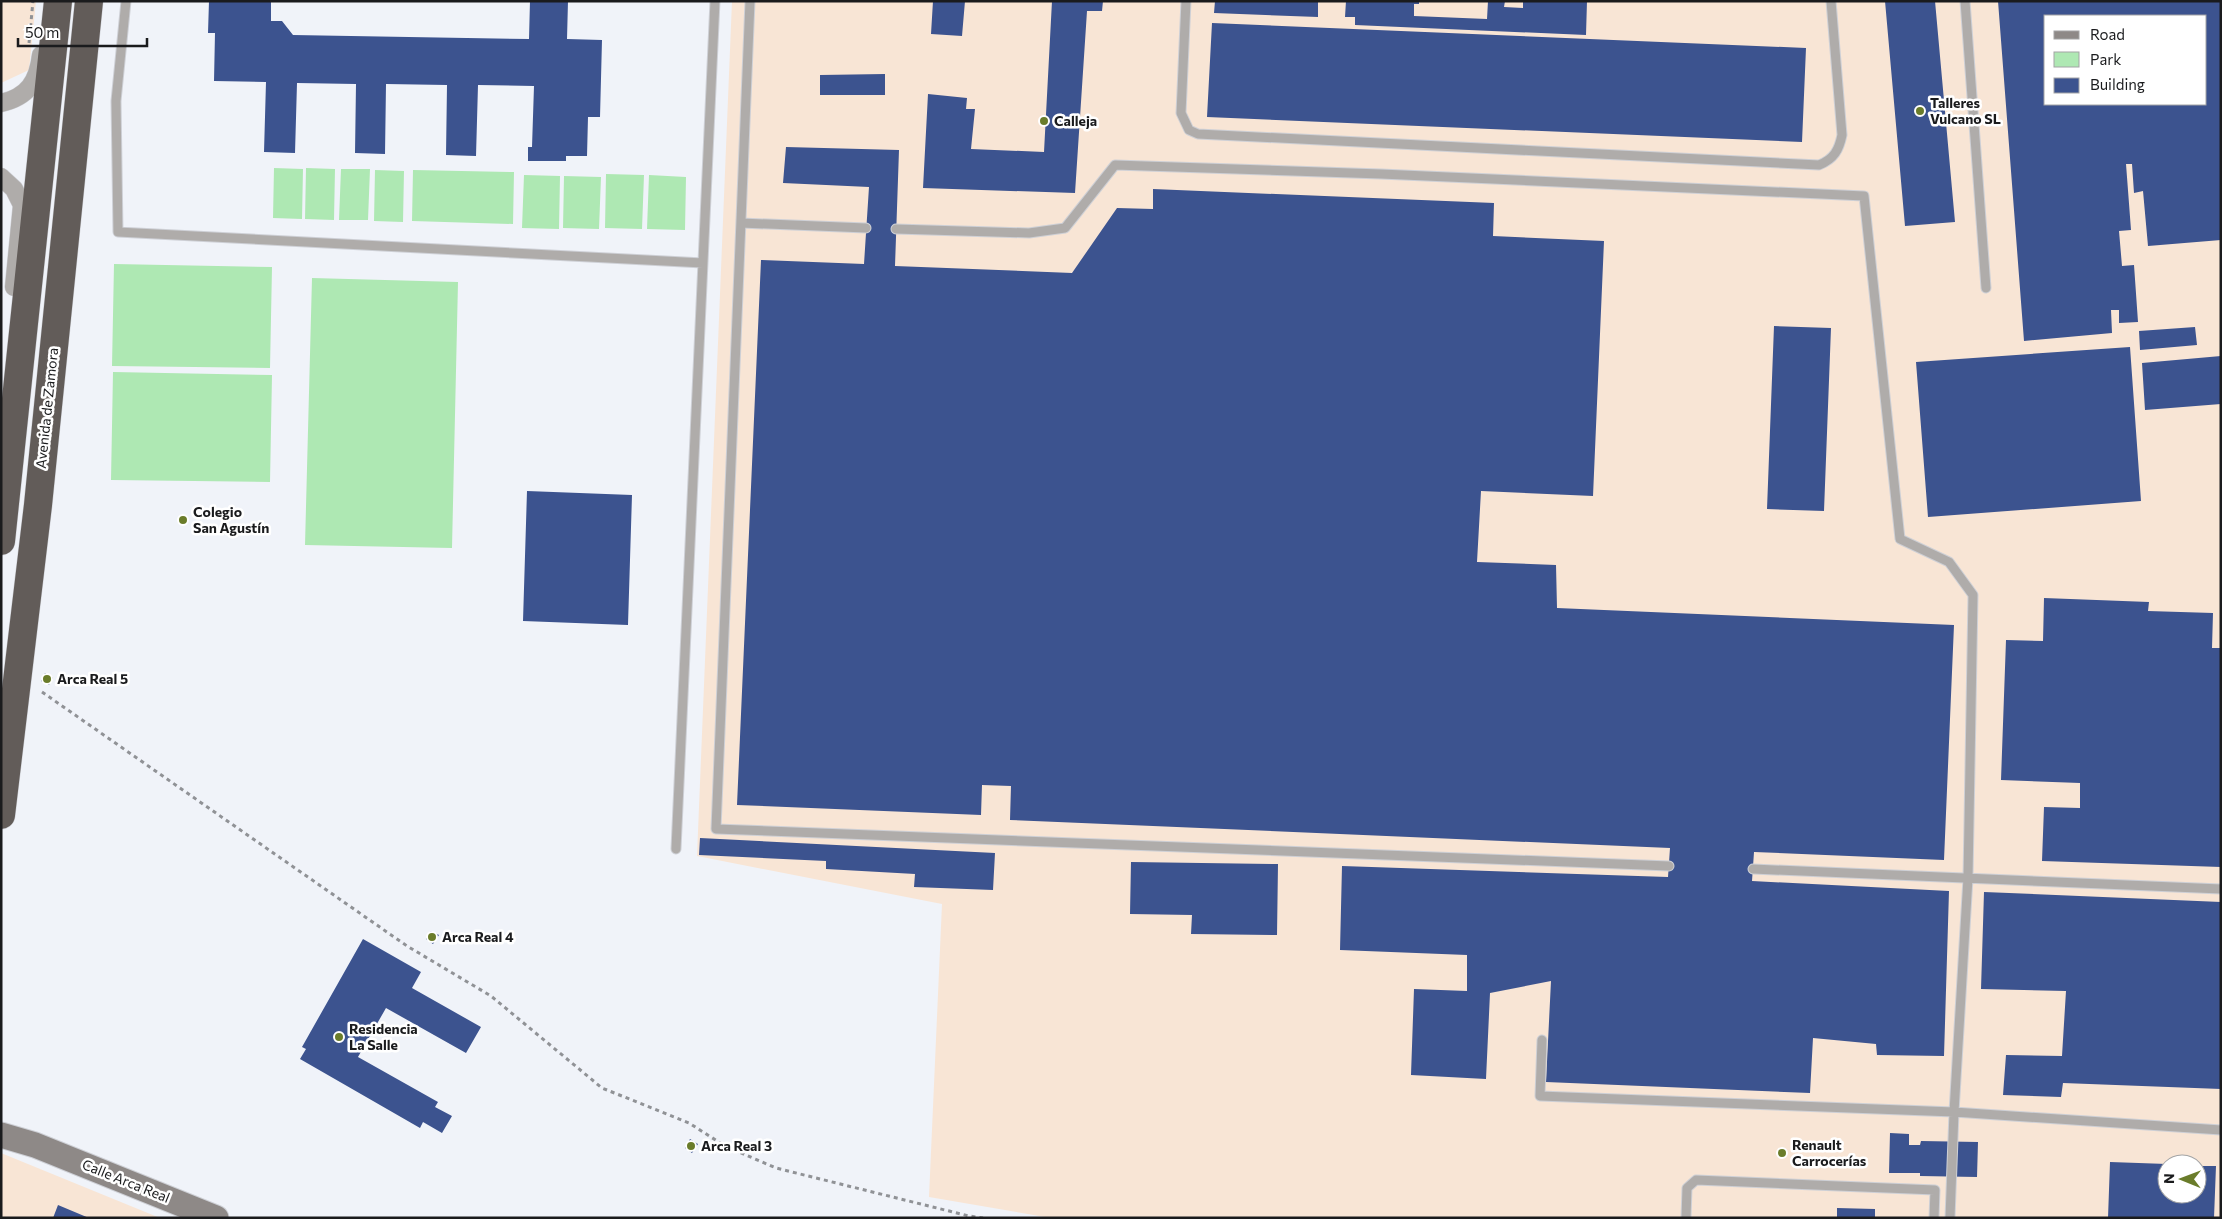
<svg xmlns="http://www.w3.org/2000/svg" width="2222" height="1219" font-family="Commissioner,sans-serif">
<style>
.industrial{fill:#f8e5d5;fill-rule:evenodd}
.green{fill:#aee8b3}
.building{fill:#3c538f;fill-rule:evenodd}
.lines{fill:none;stroke-linecap:round;stroke-linejoin:round}
.lane-casing{stroke:#ced0d6;stroke-width:11}
.street-casing{stroke:#ced0d6;stroke-width:19}
.secondary-casing{stroke:#ced0d6;stroke-width:27}
.highway-casing{stroke:#ced0d6;stroke-width:29}
.path{stroke:#909296;stroke-width:3;stroke-dasharray:4 4;stroke-linecap:butt}
.lane{stroke:#afacaa;stroke-width:9}
.street{stroke:#afacaa;stroke-width:18}
.secondary{stroke:#8e8987;stroke-width:25}
.highway{stroke:#625c59;stroke-width:28}
.poi-dot{fill:#6a7c2a;stroke:#fff;stroke-width:2}
.labels{text-anchor:middle;stroke-width:5;stroke-linejoin:round;paint-order:stroke}
.poi-label{font-size:14px;font-weight:bold;fill:#1a1b1d;stroke:#fff;text-anchor:start}
.street-label{font-size:14px;fill:#1a1b1d;stroke:#fff}
</style>
<rect width="100%" height="100%" fill="#f0f3f9"/>
<path class="industrial" d="M1 1H36L29 70 1 83Z
M732 1H2221V1218H1051L929 1197 942 904 697 856ZM2046 16H2206V104H2046ZM2167 1164H2197V1194H2167Z
M1 1153 160 1218H1Z"/>
<path class="green" d="M274 168 303 169 302 219 273 218Z
M306 168 335 169 334 220 305 219Z
M341 169H370L368 220H339Z
M375 170 404 171 403 222 374 221Z
M413 170 514 172 513 224 412 221Z
M606 174 644 175 642 229 605 228Z
M524 175 560 176 559 229 522 228Z
M649 175 686 177 685 230 647 229Z
M564 176 601 177 599 229 563 228Z
M114 264 272 267 270 368 112 366Z
M312 278 458 282 452 548 305 545Z
M113 372 272 375 270 482 111 480Z"/>
<path class="building" d="M209 1H271V21H282L293 35 529 39 530 1H568L567 39 602 40 600 117H588L587 156H566V161H528V147H532L534 86 478 85 476 156 446 155 447 85 386 84 385 154 355 153 356 84 297 83 295 153 264 152 266 82 214 81 215 33H208Z
M933 1H965L962 36 931 34Z
M1052 1H1103L1102 11H1087L1075 193 923 188 928 94 967 98 966 109H975L971 149 1044 152Z
M1215 1H1318V17L1214 13Z
M1346 1H1419V4H1414V16L1487 19 1488 1H1505L1504 7 1523 8V1H1587L1586 35 1355 25V17H1345Z
M1885 1H1935L1955 222 1905 226Z
M1998 1H2221V240L2148 246 2143 191 2134 193 2132 164H2126L2131 230 2119 231 2122 266 2134 265 2138 322 2119 323V310H2111L2112 333 2024 341ZM2046 16H2206V104H2046Z
M1212 23 1806 48 1802 142 1207 117Z
M885 74V95H820V75Z
M786 147 899 150 895 266 1072 273 1117 208 1153 209V189L1494 203 1493 236 1604 241 1593 496 1481 491 1477 562 1556 565 1557 608 1954 625 1944 860 1754 852 1752 881 1949 891 1944 1056 1877 1055 1876 1044 1813 1038 1810 1093 1546 1082 1551 981 1490 993 1486 1079 1411 1075 1414 989 1467 991V955L1340 950 1342 866 1668 877 1670 848 1010 820 1011 786 982 785 981 815 737 805 761 260 864 264 869 187 783 183Z
M1774 326 1831 328 1824 511 1767 509Z
M2195 327 2197 345 2140 350 2139 331Z
M2130 347 2141 501 1928 517 1916 362Z
M2221 356V404L2145 410 2142 363Z
M527 491 632 495 628 625 523 621Z
M2044 598 2149 602 2148 611 2213 613 2212 648H2221V867L2042 861 2044 807 2080 808V783L2001 780 2006 640 2043 641Z
M45 673 53 678 49 685 41 681Z
M700 838 995 853 993 890 914 887 915 874 826 869V861L699 855Z
M1131 862 1278 864 1277 935 1191 934 1192 915 1130 914Z
M1984 892 2221 902V1089L2063 1083 2061 1097 2003 1095 2006 1055 2062 1056 2066 991 1981 989Z
M431 931 439 935 433 944 426 939Z
M363 939 421 972 412 988 481 1027 466 1053 386 1008 358 1057 438 1102 435 1107 452 1116 442 1133 423 1122 420 1128 300 1059 306 1049 302 1047Z
M1890 1133 1909 1134V1145H1920L1921 1141 1978 1142 1977 1177 1920 1176V1173H1889Z
M690 1139 698 1144 692 1153 685 1148Z
M2110 1162 2167 1164V1194H2197V1166H2216L2214 1218H2108Z
M58 1205 89 1218H53Z
M1837 1208 1875 1209V1218H1837Z"/>
<g class="lines">
<g class="lane-casing">
<path id="lane" d="M126 1 116 101 118 232 703 263
M750 1 716 829 1669 866
M1186 1 1181 113 1189 130 1198 134 1819 165C1834 159 1839 150 1842 135L1831 1
M1965 1 1986 288
M741 223 866 228
M896 229 1029 233 1065 228 1115 165 1381 174 1864 196 1900 539 1949 562 1973 595 1968 878 1954 1112 1950 1218
M676 849 715 1
M1753 869 2221 889
M1542 1040 1540 1096 1954 1112 2221 1130
M1686 1218 1687 1188 1696 1180 1935 1190 1934 1218"/>
</g>
<g class="street-casing">
<path id="street" d="M1 103C28 97 38 81 41 55
M1 177 14 189 22 205 14 287"/>
</g>
<g class="secondary-casing">
<path id="secondary" d="M1 1135 35 1145 216 1218"/>
</g>
<g class="highway-casing">
<path id="highway" d="M1 541 58 1
M1 815 38 505 89 1"/>
</g>
<path class="path" d="M29 43 33 1
M42 692 407 946 491 996 602 1088 689 1123 725 1146 776 1168 969 1216 983 1218"/>
<use href="#lane" class="lane"/>
<use href="#street" class="street"/>
<use href="#secondary" class="secondary"/>
<use href="#highway" class="highway"/>
</g>
<g class="poi-dot">
<circle cx="1920" cy="111" r="5"/>
<circle cx="1044" cy="121" r="5"/>
<circle cx="183" cy="520" r="5"/>
<circle cx="47" cy="679" r="5"/>
<circle cx="432" cy="937" r="5"/>
<circle cx="339" cy="1037" r="5"/>
<circle cx="691" cy="1146" r="5"/>
<circle cx="1782" cy="1153" r="5"/>
</g>
<g class="labels">
<g class="poi-label">
<text x="1930" y="108">Talleres<tspan x="1930" dy="16">Vulcano SL</tspan></text>
<text x="1054" y="126">Calleja</text>
<text x="193" y="517">Colegio<tspan x="193" dy="16">San Agustín</tspan></text>
<text x="57" y="684">Arca Real 5</text>
<text x="442" y="942">Arca Real 4</text>
<text x="349" y="1034">Residencia<tspan x="349" dy="16">La Salle</tspan></text>
<text x="1792" y="1150">Renault<tspan x="1792" dy="16">Carrocerías</tspan></text>
<text x="701" y="1151">Arca Real 3</text>
</g>
<g class="street-label">
<text transform="translate(47 408) rotate(-84)" y="5">Avenida de Zamora</text>
<text transform="translate(126 1181) rotate(22)" y="5">Calle Arca Real</text>
</g>
</g>
<rect width="2222" height="1219" fill="none" stroke="#1a1b1d" stroke-width="5"/>
<rect x="2044" y="15" width="162" height="90" fill="#ffffff" stroke="#a3a4a5"/>
<rect x="2054" y="31" width="25" height="8" fill="#8e8987" stroke="#a3a4a5"/>
<text x="2090" y="40" font-size="15" fill="#1a1b1d">Road</text>
<rect x="2054" y="52" width="25" height="15" fill="#aee8b3" stroke="#a3a4a5"/>
<text x="2090" y="65" font-size="15" fill="#1a1b1d">Park</text>
<rect x="2054" y="78" width="25" height="15" fill="#3c538f" stroke="#a3a4a5"/>
<text x="2090" y="90" font-size="15" fill="#1a1b1d">Building</text>
<g transform="translate(2182 1179) rotate(271)"><circle r="24" fill="#ffffff" stroke="#a3a4a5"/>
<path d="M0-4L9 19L0 12L-9 19Z" fill="#6a7c2a"/>
<text y="-8" font-size="14" font-weight="bold" text-anchor="middle" fill="#1a1b1d">N</text>
</g>
<path d="M18 38v8h129v-8" fill="none" stroke="#1a1b1d" stroke-width="2.5"/>
<text x="25" y="38" font-size="15" fill="#1a1b1d" stroke="#ffffff" stroke-width="4" paint-order="stroke">50 m</text>
</svg>
